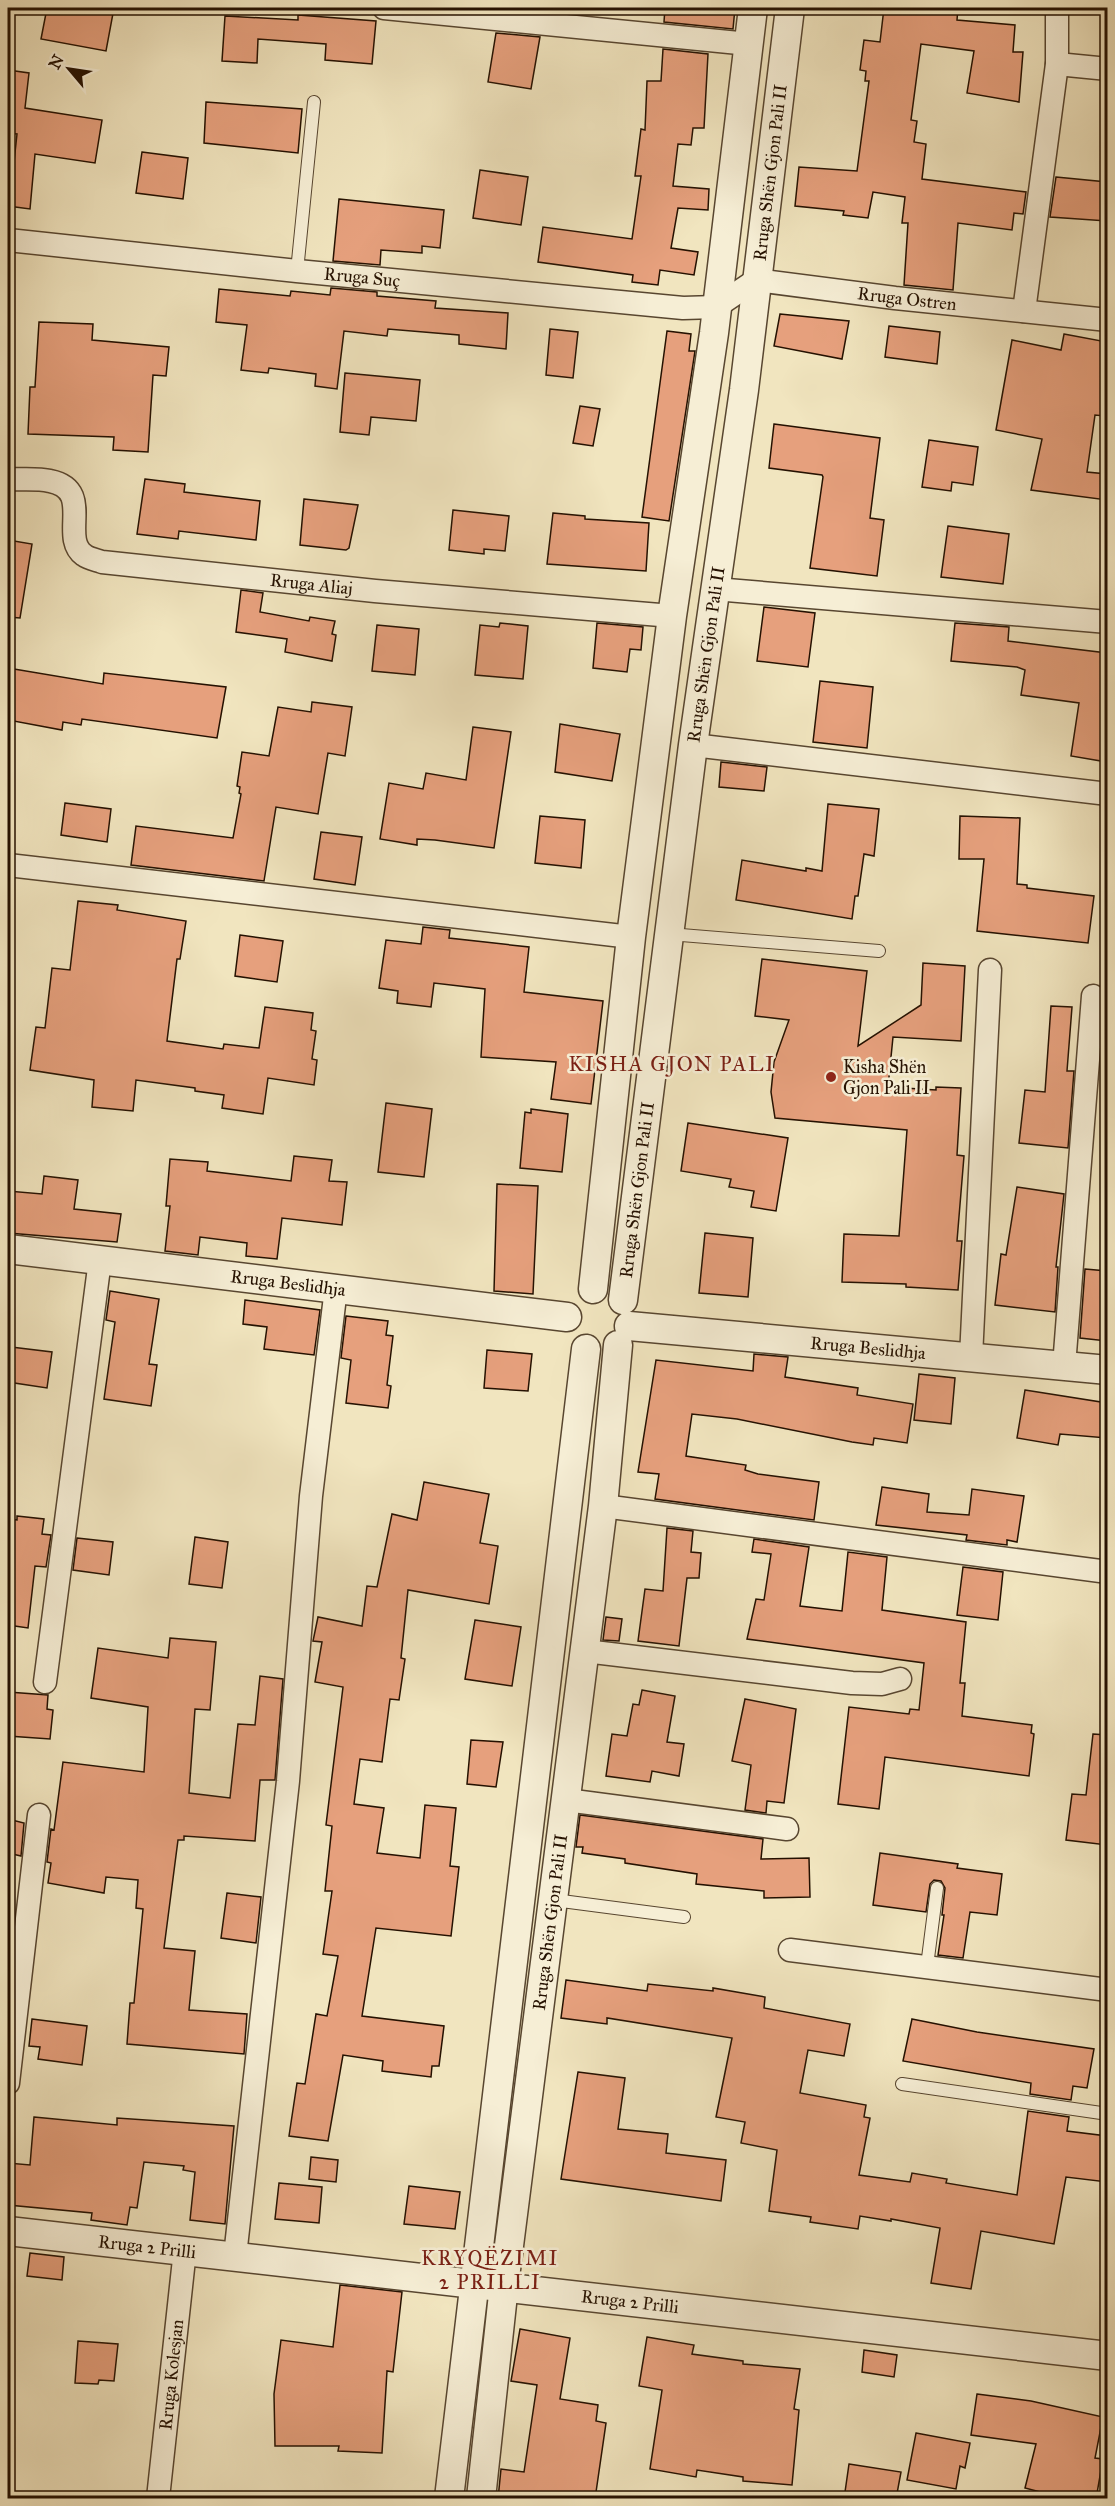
<svg xmlns="http://www.w3.org/2000/svg" width="1115" height="2506" font-family="'IM FELL Great Primer',serif">
<style>
.building{fill:#e6a07d;stroke:#251101;stroke-width:1.5}
.lines{fill:none;stroke-linecap:round;stroke-linejoin:round}
.service-casing{stroke:#584630;stroke-width:14}
.minor-casing{stroke:#584630;stroke-width:25}
.tertiary-casing{stroke:#584630;stroke-width:31}
.service{stroke:#f6eed5;stroke-width:12}
.minor{stroke:#f6eed5;stroke-width:22}
.tertiary{stroke:#f6eed5;stroke-width:28}
.poi-dot{fill:#8f2418;stroke:#f6eed5;stroke-width:2}
.labels{text-anchor:middle;stroke-width:5;stroke-linejoin:round;paint-order:stroke}
.street-label{font-size:18px;fill:#251101;stroke:#f6eed5}
.poi-label{font-size:18px;fill:#251101;stroke:#f6eed5;text-anchor:start}
.quarter-label{font-size:21px;letter-spacing:1.5px;fill:#7a1f14;stroke:#f6eed5}
</style>
<rect width="100%" height="100%" fill="#f1e5bf"/>
<filter id="stains"><feTurbulence type="fractalNoise" baseFrequency=".00333" numOctaves="4"/><feColorMatrix values="0 0 0 0 .2 0 0 0 0 .09 0 0 0 0 .02 0 0 0 .5 -.17"/></filter>
<radialGradient id="worn" r=".72"><stop offset=".6" stop-color="#630" stop-opacity="0"/><stop offset="1" stop-color="#630" stop-opacity=".3"/></radialGradient>
<path class="building" d="M47 8H114L106 51 41 39Z
M665 8H735L733 29 664 22Z
M884 8H958L957 20 1015 25 1013 52H1023L1019 102 967 93 974 51 921 44 911 120 917 121 914 142 926 144 922 179 1026 192 1023 214 1014 213 1012 230 958 223 953 290 904 285 908 223H902L905 197 873 192 868 218 843 215 844 211 795 206 799 167 857 171 869 81H865L866 71 860 70 864 40 880 42Z
M298 15 376 21 372 64 325 60 326 44 258 39 257 63 222 61 225 16 298 20Z
M496 33 540 37 531 89 488 82Z
M663 49 708 54 704 128H693L691 145 678 144 673 186 709 189 708 210 678 208 671 248 698 252 694 275 660 270 658 285 632 282 633 275 538 262 543 227 632 239 641 176H635L641 129 645 130 647 81H661Z
M8 70 29 73 25 108 102 120 95 163 35 154 30 209 8 206V161L14 162 17 134 8 133Z
M206 102 302 109 298 153 204 143Z
M142 152 188 158 183 199 136 193Z
M480 170 528 177 521 225 473 218Z
M1056 177 1107 182V221L1050 217Z
M339 199 444 210 440 248 422 246V253L381 250 380 265 333 261Z
M331 288 377 292V296L436 301 435 308 508 313 506 349 459 344V335L388 329 387 336 344 331 337 389 315 386 316 374 269 368 268 373 241 370 247 325 216 322 219 289 290 296 291 291 330 295Z
M780 314 849 321 842 359 774 346Z
M39 322 93 324 92 340 169 347 166 376 153 375 148 452 113 450 114 437 28 434 30 387H35Z
M889 326 940 332 937 364 885 357Z
M550 329 578 332 573 378 546 375Z
M667 331 691 334 689 351H695L669 521 642 517Z
M1064 334 1107 342V397L1105 416 1095 415 1087 472 1107 474V500L1031 490 1042 439 996 430 1012 340 1061 350Z
M345 373 420 380 416 421 371 417 369 435 340 432Z
M580 406 600 409 593 446 573 443Z
M774 424 880 438 870 518 884 520 877 576 810 568 823 477 822 475 769 468Z
M929 440 978 447 973 485 952 482 951 491 922 487Z
M145 479 185 484 184 492 260 501 256 540 179 531 178 539 137 534Z
M304 499 358 505 349 548 346 550 300 545Z
M453 510 509 516 505 551 484 549V554L449 550Z
M553 513 585 516V519L649 523 646 571 547 564Z
M948 526 1009 534 1003 584 941 577Z
M8 540 32 544 20 618 8 617Z
M241 590 263 593 260 612 309 621 310 617 335 621 332 634 336 635 332 661 285 652 287 639 236 632Z
M764 607 815 613 808 667 757 661Z
M500 623 528 626 523 679 475 675 480 625 499 627Z
M597 623 643 627 641 650 630 649 627 672 593 668Z
M955 623 1009 627 1008 641 1107 653V762L1071 756 1079 703 1021 695 1025 670 1017 667 951 661Z
M377 625 419 629 415 675 372 671Z
M8 668 103 684 104 673 226 687 217 738 82 719 81 725 63 722 62 730 8 720Z
M820 681 873 687 867 748 813 742Z
M312 702 352 707 345 756 328 753 318 814 276 807 264 881 131 865 136 826 233 838 241 794 239 793 240 787 237 786 242 752 269 756 278 707 311 712Z
M560 724 620 734 612 781 555 772Z
M473 727 511 732 494 848 435 840 417 839V845L380 839 389 783 423 789 426 773 466 780Z
M721 762 767 767 764 791 719 787Z
M65 803 111 809 107 842 61 835Z
M828 804 879 809 874 856 864 854 858 896H855L852 919 736 900 742 860 806 871V868L822 871Z
M540 816 585 820 581 868 535 863Z
M960 816 1020 818 1017 884 1027 885V888L1094 896 1088 943 977 931 984 859H959Z
M321 832 362 837 355 885 314 879Z
M78 901 118 905 117 910 186 921 180 959H177L167 1041 223 1049 224 1044 259 1048 265 1007 313 1013 311 1030 316 1031 312 1059 317 1060 314 1085 268 1078 263 1114 222 1108 224 1095 195 1091V1088L136 1080 133 1111 92 1107 94 1080 30 1070 36 1027 45 1028 52 968 70 970Z
M423 927 450 930 449 938 529 947 524 992 603 1001 591 1104 551 1099 556 1062 481 1057 485 989 434 983 431 1007 397 1003 398 991 379 988 386 940 421 944Z
M240 935 283 941 277 982 235 976Z
M762 959 867 971 858 1046 921 1005 923 963 965 966 961 1041 893 1037 888 1087 936 1090V1087L961 1088 957 1155 964 1156 957 1241H962L958 1290 906 1287V1284L842 1282 844 1234 899 1236 907 1130 775 1118 771 1092 774 1062 789 1020 755 1016Z
M1051 1006 1072 1007 1067 1071H1074L1068 1148 1019 1143 1025 1090 1045 1092Z
M386 1103 432 1109 424 1177 378 1172Z
M531 1109 568 1114 562 1172 520 1168 525 1112 531 1113Z
M688 1123 788 1138 776 1211 751 1207 754 1191 729 1187 731 1179 681 1171Z
M294 1156 332 1160 329 1181 347 1182 342 1225 282 1218 277 1259 246 1256 247 1243 200 1237 198 1255 165 1251 170 1206H166L170 1159 208 1162 207 1171 291 1181Z
M44 1176 78 1180 74 1209 121 1214 117 1242 8 1233V1191L42 1194Z
M497 1184 538 1186 533 1294 494 1291Z
M1017 1187 1064 1194 1056 1267H1058L1055 1312 995 1305 1001 1254 1006 1255Z
M705 1233 753 1238 748 1297 699 1293Z
M1085 1269 1107 1271V1341L1080 1338Z
M110 1291 159 1299 149 1364 157 1365 151 1406 104 1399 115 1322 106 1320Z
M245 1300 320 1310 314 1355 264 1349 267 1327 243 1324Z
M346 1316 388 1321 386 1335 393 1336 387 1385 391 1386 388 1408 346 1403 351 1360 341 1358Z
M11 1347 52 1352 47 1388 8 1382Z
M487 1350 532 1354 528 1391 484 1388Z
M754 1354 788 1357 785 1377 858 1388 857 1395 913 1404 907 1443 874 1438 873 1445 852 1442 737 1419 692 1414 686 1456 746 1465 745 1470 758 1474 819 1482 814 1520 655 1499 659 1474 638 1472 656 1360 753 1371Z
M919 1374 955 1378 951 1424 914 1420Z
M1025 1390 1107 1403V1438L1060 1434 1058 1445 1017 1438Z
M424 1482 489 1494 480 1543 498 1546 489 1604 408 1590 401 1658 405 1659 399 1700 390 1699 382 1762 360 1759 354 1804 384 1808 377 1853 420 1858 425 1805 456 1808 450 1866 459 1867 451 1936 376 1928 362 2016 444 2026 439 2066H432L431 2077 382 2071 383 2061 343 2055 328 2141 289 2136 297 2083 305 2084 316 2014 327 2016 338 1956 323 1954 332 1891H325L332 1826 326 1825 343 1687 315 1682 322 1642 313 1641 318 1617 362 1626 367 1586 377 1587 392 1514 417 1520Z
M882 1487 929 1494 927 1512 969 1515 972 1489 1024 1496 1017 1542 1007 1540V1545L966 1540 967 1535 876 1525Z
M17 1516 44 1519 42 1534 51 1535 46 1567 35 1566 28 1628 8 1625V1519L17 1520Z
M667 1528 693 1531 691 1552 701 1553 699 1578H687L679 1646 638 1641 645 1589 663 1591Z
M195 1537 228 1542 222 1588 189 1584Z
M77 1538 113 1542 109 1575 73 1570Z
M754 1539 809 1547 800 1606 842 1611 848 1552 887 1557 882 1610 966 1622 960 1683H965L962 1716 1032 1725 1031 1733 1034 1734 1029 1776 885 1757 879 1809 838 1804 849 1707 909 1714 910 1709 919 1710 924 1663 747 1639 756 1599 764 1600 771 1554 752 1552Z
M963 1567 1003 1572 998 1620 957 1615Z
M606 1617 622 1619 619 1641 603 1640Z
M475 1620 521 1627 512 1686 465 1679Z
M170 1638 216 1642 210 1710 195 1709 189 1793 230 1798 238 1724 255 1725 260 1676 283 1679 275 1780H260L255 1841 184 1836V1840H178L164 1948 195 1951 189 2010 247 2014 244 2054 127 2044 130 2003H134L143 1909 136 1908 138 1880 106 1877 104 1893 48 1883 51 1863 47 1862 51 1829 54 1830 63 1762 144 1772 148 1707 91 1698 98 1648 168 1658Z
M642 1690 675 1696 667 1742 684 1744 679 1776 652 1771 650 1782 606 1776 612 1734 627 1736 633 1704 639 1705Z
M8 1692 48 1695 47 1709 53 1710 50 1739 8 1736Z
M745 1699 796 1709 784 1803 767 1801 766 1813 745 1810 751 1765 732 1761Z
M1093 1734 1107 1735V1845L1066 1840 1072 1794 1086 1795Z
M471 1740 503 1742 496 1787 467 1784Z
M580 1815 763 1839 761 1859 809 1858 810 1897 764 1898V1891L696 1884 697 1874 625 1863V1859L582 1853 583 1847H576Z
M8 1819 24 1823 21 1856 8 1853Z
M880 1853 958 1864 957 1868 1002 1874 997 1915 970 1912 963 1958 938 1955 944 1915H942L945 1888 941 1881 934 1880 930 1884 926 1912 873 1905Z
M227 1893 261 1897 256 1943 221 1938Z
M566 1980 647 1991 648 1984 713 1991V1988L765 1997 764 2008 850 2024 844 2056 808 2050 800 2093 866 2105 864 2117 870 2118 859 2175 910 2182 912 2173 947 2179 946 2183 1017 2195 1028 2111 1069 2117 1067 2131 1107 2136V2182L1066 2177 1054 2244 981 2231 971 2289 931 2283 940 2228 891 2219V2221L860 2216 858 2229 810 2222 811 2217 769 2211 777 2150 741 2143 745 2122 716 2117 732 2038 607 2018V2024L561 2018Z
M32 2019 87 2026 82 2065 38 2059 40 2047 29 2046Z
M912 2019 977 2032 1094 2049 1087 2088 1073 2086 1071 2100 1030 2094 1031 2083 903 2061Z
M578 2072 625 2078 618 2129 668 2134 666 2153 726 2160 721 2201 561 2179Z
M34 2117 117 2125V2118L234 2126 225 2224 190 2220 195 2172 183 2170 184 2166 144 2162 137 2208 130 2207 127 2225 91 2220 92 2213 8 2205V2163L30 2165Z
M311 2157 338 2160 336 2182 309 2179Z
M279 2183 322 2187 319 2223 275 2219Z
M409 2186 460 2192 455 2229 404 2224Z
M30 2253 64 2257 62 2280 27 2276Z
M340 2285 402 2292 393 2372 387 2371 382 2453 338 2451 339 2446H275L274 2394 281 2340 333 2347Z
M520 2329 570 2338 560 2399 598 2405 596 2421 606 2423 595 2499H498L501 2469 524 2472 537 2385 511 2381Z
M647 2337 694 2345 692 2354 743 2361V2364L800 2369 794 2409 799 2410 792 2485 743 2481V2477L697 2470 696 2477 650 2469 662 2390 639 2386Z
M78 2341 118 2344 114 2381 99 2380 98 2384 75 2383Z
M864 2350 897 2355 894 2377 862 2372Z
M977 2394 1031 2401 1103 2417 1095 2458 1103 2459 1096 2499H1046L1048 2494 1025 2488 1036 2444 971 2435Z
M916 2433 970 2443 965 2468 960 2466 956 2489 907 2480Z
M849 2464 901 2472 896 2499H844Z"/>
<g class="lines">
<g class="service-casing">
<path id="service" d="M297 271 314 102
M669 934 879 951
M554 1900 684 1917
M927 1966 937 1888
M902 2084 1108 2114"/>
</g>
<g class="minor-casing">
<g id="minor">
<path d="M384 8 749 44"/>
<path d="M1057 64 1108 69"/>
<path id="s1" d="M8 240 297 271 683 308 716 307 756 280 895 298 1108 320"/>
<path d="M1024 311 1057 64V8"/>
<path id="s2" d="M8 479C21 480 37 478 50 481 95 490 59 537 84 555 89 559 97 560 102 562L375 591 672 616"/>
<path d="M715 589 1108 622"/>
<path d="M693 745 1108 794"/>
<path d="M8 865 631 937"/>
<path d="M971 1357 990 970"/>
<path d="M1064 1366 1093 996"/>
<path d="M603 1506 1108 1572"/>
<path d="M585 1651 852 1683 882 1684 900 1679"/>
<path d="M45 1682 100 1260"/>
<path d="M566 1800 787 1829"/>
<path d="M790 1950 1108 1990"/>
<path d="M8 2083 39 1815"/>
<path d="M235 2256 288 1781 311 1496 336 1288"/>
<path id="s3" d="M158 2498 185 2250"/>
</g>
</g>
<g class="tertiary-casing">
<g id="tertiary">
<path id="s4" d="M8 1249 567 1317"/>
<path d="M593 1289 631 937 672 616 714 333 753 8"/>
<path id="s5" d="M623 1300 693 745 744 390 790 8"/>
<path id="s6" d="M629 1326 1108 1370"/>
<path id="s7" d="M8 2231 1108 2356"/>
<path d="M449 2498 586 1349"/>
<path id="s8" d="M481 2498 504 2285 603 1506 618 1345"/>
</g>
</g>
<use href="#service" class="service"/>
<use href="#minor" class="minor"/>
<use href="#tertiary" class="tertiary"/>
</g>
<circle class="poi-dot" cx="831" cy="1077" r="6"/>
<g class="labels">
<g class="street-label">
<text dy="6" stroke="none"><textPath href="#s5" startOffset="1137">Rruga Shën Gjon Pali II</textPath></text>
<text dy="6" stroke="none"><textPath href="#s1" startOffset="356">Rruga Suç</textPath></text>
<text dy="6" stroke="none"><textPath href="#s1" startOffset="912">Rruga Ostren</textPath></text>
<text dy="6" stroke="none"><textPath href="#s2" startOffset="362">Rruga Aliaj</textPath></text>
<text dy="6" stroke="none"><textPath href="#s5" startOffset="651">Rruga Shën Gjon Pali II</textPath></text>
<text dy="6" stroke="none"><textPath href="#s5" startOffset="111">Rruga Shën Gjon Pali II</textPath></text>
<text dy="6" stroke="none"><textPath href="#s4" startOffset="282">Rruga Beslidhja</textPath></text>
<text dy="6" stroke="none"><textPath href="#s6" startOffset="240">Rruga Beslidhja</textPath></text>
<text dy="6" stroke="none"><textPath href="#s8" startOffset="580">Rruga Shën Gjon Pali II</textPath></text>
<text dy="6" stroke="none"><textPath href="#s7" startOffset="140">Rruga 2 Prilli</textPath></text>
<text dy="6" stroke="none"><textPath href="#s7" startOffset="626">Rruga 2 Prilli</textPath></text>
<text dy="6" stroke="none"><textPath href="#s3" startOffset="124">Rruga Kolesjan</textPath></text>
</g>
<g class="poi-label">
<text x="843" y="1073">Kisha Shën<tspan x="843" dy="21">Gjon Pali II</tspan></text>
</g>
<g class="quarter-label">
<text x="672" y="1071">KISHA GJON PALI</text>
<text x="490" y="2265">KRYQËZIMI<tspan x="490" dy="24">2 PRILLI</tspan></text>
</g>
</g>
<rect width="1115" height="2506" fill="none" stroke="#f1e5bf" stroke-width="30"/>
<rect x="9" y="9" width="1097" height="2488" fill="none" stroke="#251101" stroke-width="3"/>
<rect x="15" y="15" width="1085" height="2476" fill="none" stroke="#251101" stroke-width="1.5"/>
<g transform="translate(69 69) rotate(299)" stroke="#f6eed5" stroke-width="4.5" paint-order="stroke">
<path d="M0-4.5L10 22L0 15L-10 22Z" fill="#251101"/>
<text y="-9" font-size="16" font-weight="bold" text-anchor="middle" fill="#251101">N</text>
</g>
<rect width="100%" height="100%" filter="url(#stains)"/>
<rect width="100%" height="100%" fill="url(#worn)"/>
</svg>
